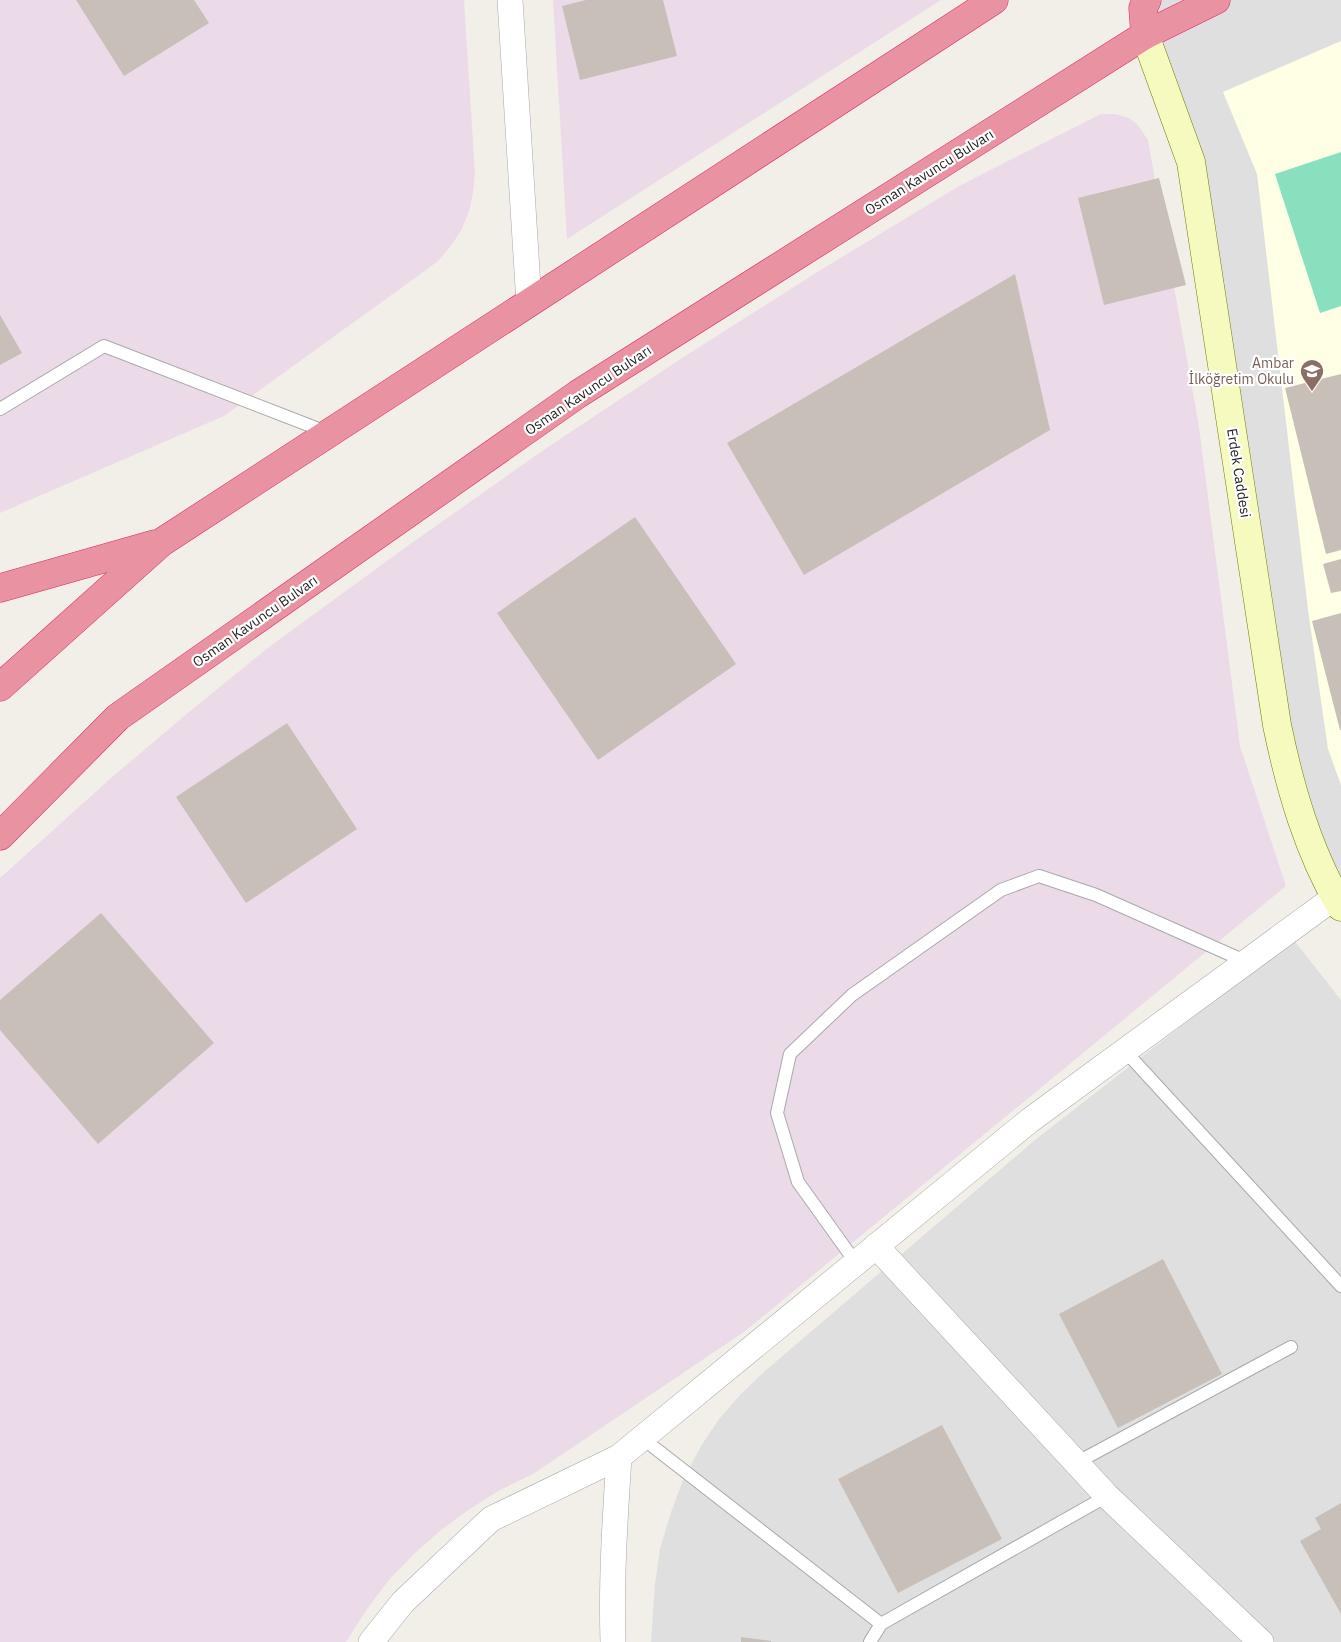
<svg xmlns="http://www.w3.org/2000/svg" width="1341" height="1642" font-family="'IBM Plex Sans',sans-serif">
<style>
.residential{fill:#e0dfdf}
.industrial{fill:#ebdbe8}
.education{fill:#ffffe5}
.pitch{fill:#88e0be}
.building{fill:#c7bfb8}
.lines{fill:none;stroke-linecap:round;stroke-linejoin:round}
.lane-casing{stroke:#a9a9a9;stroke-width:14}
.street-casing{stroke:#a9a9a9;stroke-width:26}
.secondary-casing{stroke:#707d05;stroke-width:29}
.highway-casing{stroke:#dc2a67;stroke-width:29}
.lane{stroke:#fff;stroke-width:12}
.street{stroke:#fff;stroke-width:25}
.secondary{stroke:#f7fabf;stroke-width:28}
.highway{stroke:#e892a2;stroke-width:28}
.labels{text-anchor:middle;stroke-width:4.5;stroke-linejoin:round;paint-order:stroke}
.street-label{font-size:14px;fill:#222;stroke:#fff}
.education-label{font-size:14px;fill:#785e54;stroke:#fff;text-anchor:end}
</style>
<rect width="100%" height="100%" fill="#f2efe9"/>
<path class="residential" d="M1136 0H1341V911L1297 807 1190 161Z
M1293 939 1341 1000V1642H651L655 1584 660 1549 670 1515 683 1480 701 1446 719 1419 741 1394 765 1371 1035 1140Z"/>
<path class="industrial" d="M0 0H464L475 174 473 193 469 211 462 229 451 246 438 261 422 273 224 416 0 513Z
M553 0H941L567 239Z
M1101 114H1115L1129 118 1137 124 1148 140 1199 427 1240 746 1286 886 744 1332 533 1474 500 1490 470 1509 441 1530 414 1554 389 1580 367 1609 346 1642H0V878L111 778 189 712 269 647 406 547 545 449 682 358 819 271 959 186Z"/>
<path class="education" d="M1341 41V785L1328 749 1308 610 1257 174 1223 92Z"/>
<path class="pitch" d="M1341 152V306L1320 313 1275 174Z"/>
<path class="building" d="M76 0H194L209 23 124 76Z
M586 0H663L677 56 580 80 562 6Z
M1159 178 1186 285 1104 305 1078 198Z
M1015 274 1050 430 804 575 727 443Z
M0 315 22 353 0 365Z
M1341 374V550L1326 554 1285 388Z
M635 517 736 664 598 760 497 613Z
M1341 559V591L1331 593 1323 564Z
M1341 613V730H1340L1312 621Z
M287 723 357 829 246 903 176 797Z
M101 913 214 1043 98 1144 0 1030V1000Z
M1163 1259 1222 1374 1118 1428 1059 1314Z
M942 1425 1002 1539 898 1593 838 1479Z
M1341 1503V1614L1300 1541 1321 1529 1315 1518Z
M741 1637 771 1641V1642H741Z"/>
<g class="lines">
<g class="lane-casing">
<path id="lane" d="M0 409 104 346 329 433
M1125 1051 1341 1286
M856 1263 798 1182 777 1113 790 1054 852 995 1001 890 1039 876 1096 895 1247 962
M642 1438 881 1624
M1076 1463 1291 1347
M870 1642 881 1624 1107 1496"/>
</g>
<g class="street-casing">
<path id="street" d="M510 0 529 303
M876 1246 1107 1496 1261 1642
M371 1642 403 1602 491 1519 619 1457 1029 1121 1335 897
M613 1642C611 1580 615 1519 619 1457"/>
</g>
<g class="secondary-casing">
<path id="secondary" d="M1145 35 1191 162 1277 725C1290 788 1308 851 1341 907"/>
</g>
<g class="highway-casing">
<path id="highway" d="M1145 35 1143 8 1147 0
M0 588 155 544
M0 687 162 542 994 0
M0 836 118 717 578 394 1145 35 1216 0"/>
</g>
<use href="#lane" class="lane"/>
<use href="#street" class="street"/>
<use href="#secondary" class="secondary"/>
<use href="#highway" class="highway"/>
</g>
<defs>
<g id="school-pin" transform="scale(1.25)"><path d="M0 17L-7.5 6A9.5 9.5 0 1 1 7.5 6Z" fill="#8d6e63" stroke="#fff"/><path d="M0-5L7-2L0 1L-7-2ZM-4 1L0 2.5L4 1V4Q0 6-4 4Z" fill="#fff"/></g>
</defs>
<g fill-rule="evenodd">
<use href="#school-pin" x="1312" y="371"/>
</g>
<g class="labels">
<g class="street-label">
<text transform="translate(929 172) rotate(-32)" y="5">Osman Kavuncu Bulvarı</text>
<text transform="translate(588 390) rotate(-34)" y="5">Osman Kavuncu Bulvarı</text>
<text transform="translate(1239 473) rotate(81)" y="5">Erdek Caddesi</text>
<text transform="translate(255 621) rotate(-35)" y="5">Osman Kavuncu Bulvarı</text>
</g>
<g class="education-label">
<text x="1294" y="368">Ambar<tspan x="1294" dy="16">İlköğretim Okulu</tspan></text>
</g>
</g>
</svg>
